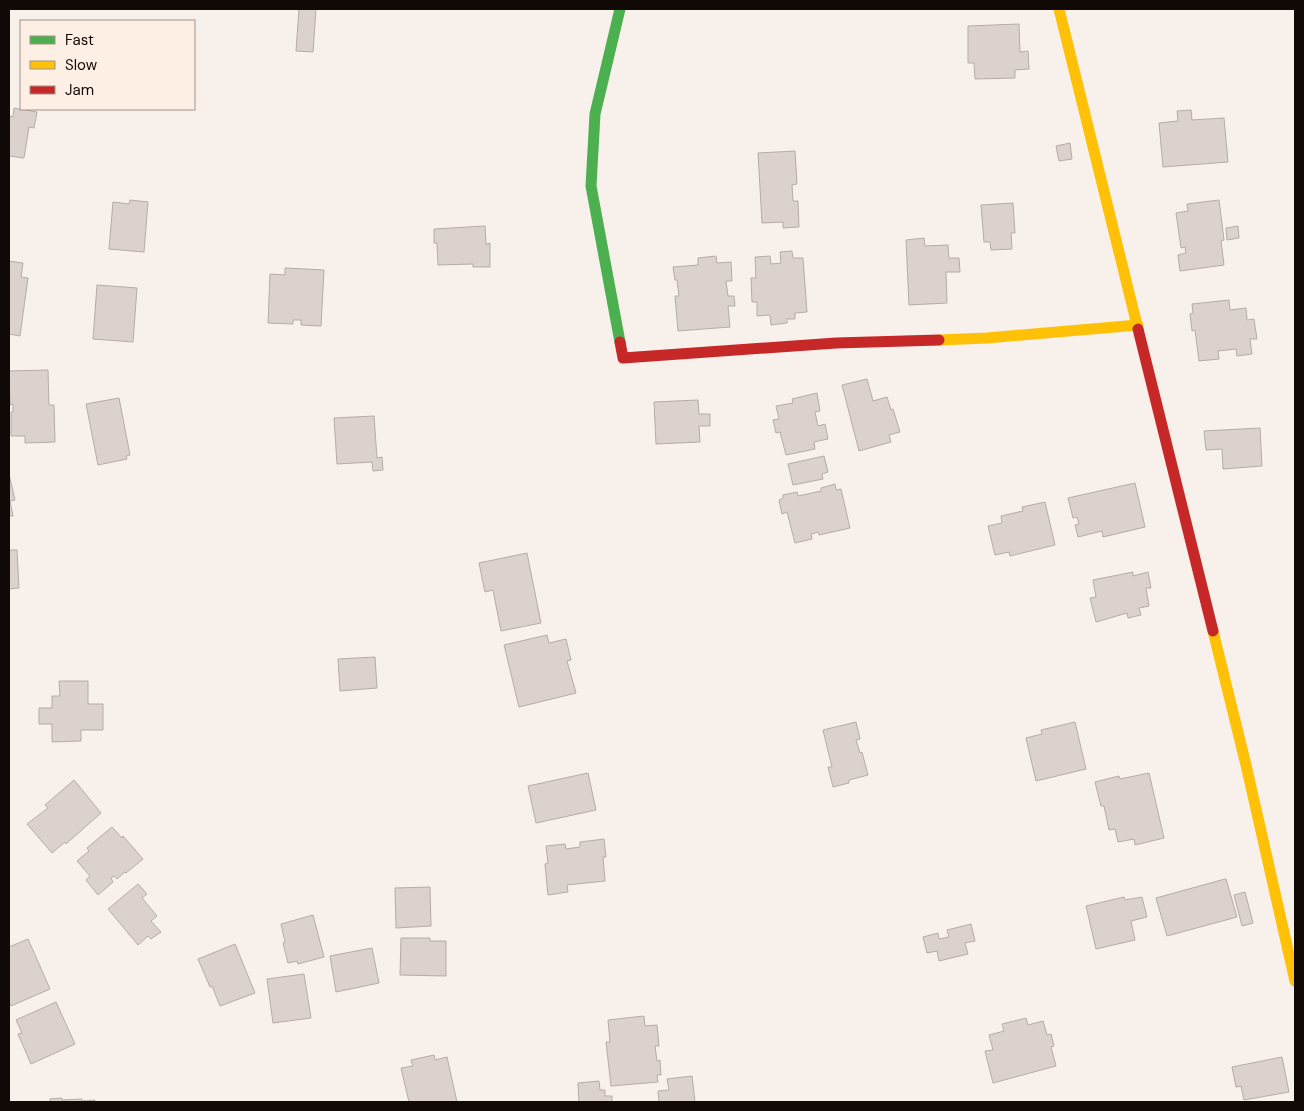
<svg xmlns="http://www.w3.org/2000/svg" width="1304" height="1111" font-family="'DM Sans',sans-serif">
<style>
.building{fill:#dbd2cd;stroke:#b4aca8}
.lines{fill:none;stroke-linecap:round;stroke-linejoin:round}
.fast{stroke:#4caf50;stroke-width:11}
.slow{stroke:#ffc107;stroke-width:11}
.jam{stroke:#c62828;stroke-width:11}
</style>
<rect width="100%" height="100%" fill="#f8f0eb"/>
<path class="building" d="M299 9H316L313 52 296 51Z
M1019 24 1020 52 1028 51 1029 69 1015 70V78L975 79 974 63H968V26Z
M14 108 37 112 34 128 29 127 24 158 9 156V116L13 117Z
M1191 110 1192 120 1224 118 1228 162 1163 167 1159 123 1178 121 1177 111Z
M1070 143 1072 159 1059 161 1056 146Z
M795 151 797 184 792 185 793 201H798L799 227 783 228V222L762 223 758 153Z
M130 200 148 202 144 252 109 249 113 202 129 204Z
M1219 200 1224 240 1221 241 1224 265 1180 271 1178 255 1186 253 1185 247 1181 248 1176 213 1188 211 1187 204Z
M1013 203 1015 233H1011L1012 249 991 250 990 242H984L981 205Z
M485 226 486 244 490 243V267H473V264L438 265 437 243H434V229Z
M1238 226 1239 238 1227 240 1226 228Z
M924 238 925 246 948 245 949 258H959L960 272H946L947 303 909 305 906 240Z
M792 251 793 258H803L807 312 795 313V319H787V323L771 325 770 315 757 316V302H752L751 278H756L755 257 770 256 771 264 781 263 780 252Z
M716 256 717 263 731 262 732 281H726L728 296H734L735 306H728L730 327 678 331 675 296H679L677 280H675L673 267 698 265V258Z
M9 261 23 263 21 277 28 278 20 336 9 334Z
M285 268 324 270 321 326 301 325V320H293V324L268 323 270 274 285 275Z
M97 285 137 288 133 342 93 339Z
M1229 300 1230 310 1246 308 1247 320 1254 319 1257 339H1250L1252 354 1237 356 1236 349 1218 351 1219 359 1199 361 1195 330 1192 331 1190 314 1193 313 1192 304Z
M48 370 49 405H54L55 442 25 443V436H11V412H13V404L10 405 9 371Z
M867 379 873 401 887 397 891 410 893 409 900 432 889 435 891 442 859 451 842 385Z
M817 393 820 411 815 412 818 426 825 424 828 439 814 442 815 449 786 455 780 432 776 433 773 420 779 419 776 406 793 403 792 399Z
M119 398 130 455 126 456 127 459 98 465 86 404Z
M698 400 699 414H710V426H699L700 442 656 444 654 402Z
M374 416 377 458 382 457 383 470 373 471 372 462 337 464 334 418Z
M1260 428 1262 466 1223 469 1222 449 1206 450 1204 431Z
M824 456 828 472 822 474 823 479 793 485 788 464Z
M9 474 15 500 10 501 13 516H9Z
M1135 483 1145 527 1103 537 1102 531 1078 537 1075 525 1079 524 1077 517 1073 518 1068 498Z
M835 484 836 490 841 489 850 528 819 535 818 532 811 534 812 539 795 543 787 512 782 514 779 500 783 498V495L797 492 798 496 821 491V488Z
M1045 502 1055 545 1010 556 1009 552 995 555 988 526 1002 523 1001 516 1023 511 1022 507Z
M9 550H17L19 588 9 589Z
M527 553 541 623 501 631 493 590 485 592 479 563Z
M1133 572V576L1148 572 1151 588H1146L1149 606 1139 608 1141 615 1128 618 1127 613 1096 622 1090 598 1096 597 1093 580Z
M547 635 549 643 566 639 571 660 567 661 576 693 519 707 504 645Z
M375 657 377 688 340 691 338 659Z
M59 681H88V704H103V730H81V741L52 742V724H39V708H52V696H60Z
M856 722 860 739 856 740 860 753 862 752 868 775 849 780V783L833 787 828 767H832L823 730Z
M1075 722 1086 769 1036 781 1026 738 1042 734 1041 730Z
M588 773 596 810 536 823 528 786Z
M1149 773 1164 838 1135 845 1134 839 1118 842 1115 829 1109 830 1104 806H1101L1095 782 1119 776 1120 779Z
M74 780 101 813 66 844 65 842 52 853 27 824 48 808 45 805Z
M112 827 122 838 123 836 143 859 126 873 125 872 117 879 114 876 111 878 113 882 98 895 86 880 90 876 77 861 89 851 87 848Z
M604 839 606 857H603L605 881 567 885 568 892 548 895 545 864 548 863 546 846 565 844 566 849 580 847V842Z
M1225 879H1226L1237 917 1167 936 1156 898Z
M138 884 147 894 142 898 157 916 151 921 161 932 151 939 148 936 138 945 108 909Z
M430 887 431 926 396 928 395 888Z
M1245 892 1253 923 1242 926 1234 895Z
M1124 897 1125 900 1142 897 1147 917 1131 921 1135 940 1096 949 1086 906Z
M313 915 324 957 298 964 297 961 288 963 283 943 285 942 281 924Z
M971 924 975 941 965 943 968 954 939 961 937 951 927 953 923 937 938 933 939 939 949 937 947 930Z
M401 938H430V941H446V976L400 975Z
M28 939 50 989 11 1006 9 1002V947Z
M235 944 255 993 220 1006 212 986 210 987 198 959Z
M372 948 379 983 336 992 330 956Z
M304 974 311 1018 273 1023 267 979Z
M56 1002 75 1044 31 1064 18 1034 22 1033 16 1020Z
M644 1016 645 1026 657 1025 659 1046H655L657 1061 660 1060 661 1075H657L658 1082 611 1086 606 1042H610L608 1020Z
M1026 1018 1028 1025 1043 1021 1047 1035 1051 1034 1054 1046 1051 1047 1056 1066 993 1083 985 1051 993 1050 989 1035 1004 1031 1002 1024Z
M434 1055 435 1060 447 1057 457 1102H409L401 1068 413 1066 411 1060Z
M1282 1057 1289 1092 1244 1100 1241 1086 1236 1087 1232 1067Z
M692 1076 695 1102H659L658 1091 669 1090 667 1079Z
M599 1081 600 1090H605V1096H612V1102H579L578 1083Z
M62 1098V1100L82 1099V1101L95 1100V1102H50V1099Z"/>
<g class="lines">
<path class="fast" d="M620 9 595 114 591 186 620 342"/>
<path class="slow" d="M1059 9 1138 329
M939 340 987 338 1138 325
M1213 631 1246 765 1295 981"/>
<path class="jam" d="M1138 329 1213 631
M620 342 623 358 836 343 939 340"/>
</g>
<rect width="1304" height="1111" fill="none" stroke="#110905" stroke-width="20"/>
<rect x="20" y="20" width="175" height="90" fill="#feefe5" stroke="#9f938b"/>
<rect x="30" y="36" width="25" height="8" fill="#4caf50" stroke="#9f938b"/>
<text x="65" y="45" font-size="15" fill="#110905">Fast</text>
<rect x="30" y="61" width="25" height="8" fill="#ffc107" stroke="#9f938b"/>
<text x="65" y="70" font-size="15" fill="#110905">Slow</text>
<rect x="30" y="86" width="25" height="8" fill="#c62828" stroke="#9f938b"/>
<text x="65" y="95" font-size="15" fill="#110905">Jam</text>
</svg>
